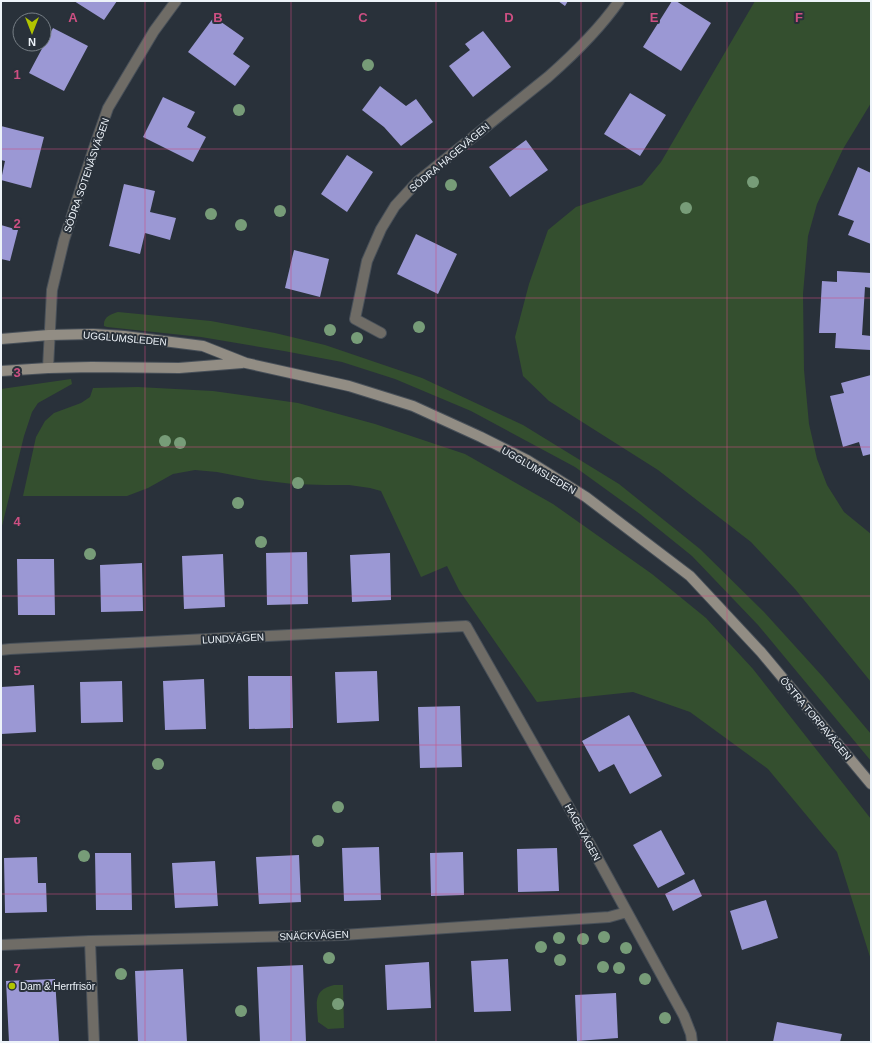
<svg xmlns="http://www.w3.org/2000/svg" width="872" height="1043" font-family="Arial,sans-serif">
<style>
.green{fill:#344f2f}
.building{fill:#9b98d4}
.lines{fill:none;stroke-linecap:round;stroke-linejoin:round}
.lane-casing{stroke:#485059;stroke-width:12}
.street-casing{stroke:#485059;stroke-width:12}
.secondary-casing{stroke:#485059;stroke-width:12}
.lane{stroke:#6f6c66;stroke-width:10}
.street{stroke:#6f6c66;stroke-width:10}
.secondary{stroke:#928d84;stroke-width:10}
.tree{fill:#779c78}
.grid{fill:none;stroke:#cd4f82;stroke-width:1;stroke-opacity:0.55}
.poi-dot{fill:#b1c500;stroke:#29313a;stroke-width:1.5}
.labels{text-anchor:middle;stroke-width:4;stroke-linejoin:round;paint-order:stroke}
.street-label{font-size:10px;fill:#edf3f9;stroke:#29313a}
.poi-label{font-size:10px;fill:#edf3f9;stroke:#29313a;text-anchor:start}
.grid-label{font-size:13px;text-anchor:middle;font-weight:bold;fill:#cd4f82;stroke:#29313a;stroke-width:4;stroke-linejoin:round;paint-order:stroke}
</style>
<rect width="100%" height="100%" fill="#29313a"/>
<path class="green" d="M755 1H871V103L843 149 817 204 808 236 803 294 804 370 809 424 817 459 827 485 844 512 871 534V682L795 589 751 542 658 470 549 401 523 376 515 337 529 284 548 230 576 207 642 185 661 162Z
M118 312 211 321 275 333 325 345 422 378 523 425 619 484 700 549 764 612 823 677 871 734V761L758 625 692 556 640 514 575 467 471 411 395 379 342 362 284 351 201 337 107 327 104 326C103 317 111 314 118 312Z
M71 379 72 384 38 403 32 412 24 436 1 530V389Z
M138 387 213 391 298 403 375 424 465 454 553 504 652 574 706 618 753 669 871 819V960L837 852 768 769 690 712 633 692 537 702 459 590 447 566 421 577 381 491 370 488 349 485H325L293 484 259 480 217 472 195 470 173 474 148 488 127 496H23L36 437 45 421 54 413 81 403 90 397 93 388Z
M334 985H343L344 1028 328 1029 318 1022C317 1004 312 990 334 985Z"/>
<path class="building" d="M74 1H117L104 20Z
M558 1H568L565 6Z
M672 1H676L711 23 681 71 643 47Z
M214 17 244 38 233 54 250 66 235 86 188 52Z
M53 28 88 46 64 91 29 73Z
M483 31 511 67 473 97 449 66 470 50 465 44Z
M380 86 406 106 416 99 433 122 401 146 384 127 362 110Z
M630 93 666 115 640 156 604 134Z
M163 97 195 112 187 127 206 137 193 162 143 137Z
M1 126 44 137 31 188 1 180 5 161 1 160Z
M526 140 548 170 510 197 489 167Z
M347 155 373 172 347 212 321 194Z
M858 167 871 173V244L848 235 854 221 838 215Z
M124 184 155 191 150 212 176 218 170 240 145 233 140 254 109 246Z
M1 225 18 230 10 261 1 259Z
M416 234 457 254 438 294 397 274Z
M294 250 329 259 320 297 285 288Z
M837 271 871 273V288L865 287 862 335 871 336V350L835 348 836 333H819L822 281 837 282Z
M871 375V454L863 456 859 442 843 447 830 396 844 393 841 383Z
M307 552 308 604 267 605 266 553Z
M390 553 391 600 352 602 350 555Z
M223 554 225 607 184 609 182 556Z
M17 559H54L55 615H18Z
M142 563 143 611 101 612 100 565Z
M377 671 379 721 337 723 335 672Z
M248 676H292L293 728 249 729Z
M204 679 206 729 165 730 163 681Z
M122 681 123 722 81 723 80 682Z
M34 685 36 732 1 734V687Z
M460 706 462 767 420 768 418 707Z
M629 715 662 776 630 794 614 764 599 772 582 741Z
M661 830 685 874 658 888 633 845Z
M379 847 381 900 344 901 342 848Z
M557 848 559 891 518 892 517 849Z
M463 852 464 895 431 896 430 853Z
M95 853H131L132 910H96Z
M299 855 301 902 259 904 256 857Z
M37 857 38 883H46L47 912 5 913 4 858Z
M215 861 218 906 175 908 172 863Z
M694 879 702 896 673 911 665 894Z
M766 900 778 938 742 950 730 911Z
M508 959 511 1011 474 1012 471 961Z
M429 962 431 1008 387 1010 385 965Z
M303 965 306 1042H260L257 967Z
M183 969 187 1042H138L135 971Z
M55 979 59 1042H9L6 981Z
M616 993 618 1038 577 1041 575 995Z
M777 1022 842 1034 840 1042H773Z"/>
<g class="lines">
<g class="lane-casing">
<path id="lane" d="M90 941 94 1042"/>
</g>
<g class="street-casing">
<path id="street" d="M381 333 355 319 367 261 381 229 395 206 417 182 548 77C574 54 599 30 619 1
M48 368 52 290 64 240 93 151 108 108 154 31 176 1
M1 650 10 649 466 626 587 839 684 1016 691 1034 692 1042
M1 945 90 941 343 935 609 917 627 912"/>
</g>
<g class="secondary-casing">
<path id="secondary" d="M1 339 49 335 93 334 124 336 203 346 246 363 349 386 413 406 481 437 527 460 586 497 690 576 761 652 871 784
M1 371 48 368 92 367 179 368 242 363"/>
</g>
<use href="#lane" class="lane"/>
<use href="#street" class="street"/>
<use href="#secondary" class="secondary"/>
</g>
<g class="tree">
<circle cx="368" cy="65" r="6"/>
<circle cx="239" cy="110" r="6"/>
<circle cx="753" cy="182" r="6"/>
<circle cx="451" cy="185" r="6"/>
<circle cx="686" cy="208" r="6"/>
<circle cx="280" cy="211" r="6"/>
<circle cx="211" cy="214" r="6"/>
<circle cx="241" cy="225" r="6"/>
<circle cx="419" cy="327" r="6"/>
<circle cx="330" cy="330" r="6"/>
<circle cx="357" cy="338" r="6"/>
<circle cx="165" cy="441" r="6"/>
<circle cx="180" cy="443" r="6"/>
<circle cx="298" cy="483" r="6"/>
<circle cx="238" cy="503" r="6"/>
<circle cx="261" cy="542" r="6"/>
<circle cx="90" cy="554" r="6"/>
<circle cx="158" cy="764" r="6"/>
<circle cx="338" cy="807" r="6"/>
<circle cx="318" cy="841" r="6"/>
<circle cx="84" cy="856" r="6"/>
<circle cx="604" cy="937" r="6"/>
<circle cx="559" cy="938" r="6"/>
<circle cx="583" cy="939" r="6"/>
<circle cx="541" cy="947" r="6"/>
<circle cx="626" cy="948" r="6"/>
<circle cx="329" cy="958" r="6"/>
<circle cx="560" cy="960" r="6"/>
<circle cx="603" cy="967" r="6"/>
<circle cx="619" cy="968" r="6"/>
<circle cx="121" cy="974" r="6"/>
<circle cx="645" cy="979" r="6"/>
<circle cx="338" cy="1004" r="6"/>
<circle cx="241" cy="1011" r="6"/>
<circle cx="665" cy="1018" r="6"/>
</g>
<path class="grid" d="M145 1V1042M291 1V1042M436 1V1042M581 1V1042M727 1V1042M1 149H871M1 298H871M1 447H871M1 596H871M1 745H871M1 894H871"/>
<circle class="poi-dot" cx="12" cy="986" r="4"/>
<g class="labels">
<g class="street-label">
<text transform="translate(449 157) rotate(-40)" y="4">SÖDRA HAGEVÄGEN</text>
<text transform="translate(86 175) rotate(-71)" y="4">SÖDRA SOTENÄSVÄGEN</text>
<text transform="translate(125 338) rotate(5)" y="4">UGGLUMSLEDEN</text>
<text transform="translate(539 470) rotate(30)" y="4">UGGLUMSLEDEN</text>
<text transform="translate(233 638) rotate(-3)" y="4">LUNDVÄGEN</text>
<text transform="translate(816 718) rotate(50)" y="4">ÖSTRA TORPAVÄGEN</text>
<text transform="translate(583 832) rotate(61)" y="4">HAGEVÄGEN</text>
<text transform="translate(314 935) rotate(-2)" y="4">SNÄCKVÄGEN</text>
</g>
<g class="poi-label">
<text x="20" y="990">Dam &amp; Herrfrisör</text>
</g>
</g>
<g class="grid-label">
<text x="73" y="22">A</text>
<text x="218" y="22">B</text>
<text x="363" y="22">C</text>
<text x="509" y="22">D</text>
<text x="654" y="22">E</text>
<text x="799" y="22">F</text>
<text x="17" y="79">1</text>
<text x="17" y="228">2</text>
<text x="17" y="377">3</text>
<text x="17" y="526">4</text>
<text x="17" y="675">5</text>
<text x="17" y="824">6</text>
<text x="17" y="973">7</text>
</g>
<rect width="872" height="1043" fill="none" stroke="#edf3f9" stroke-width="4"/>
<g transform="translate(32 32) rotate(180)"><circle r="19" fill="#29313a" stroke="#777f86"/>
<path d="M0-3L7 15L0 10L-7 15Z" fill="#b1c500"/>
<text y="-6" font-size="11" font-weight="bold" text-anchor="middle" fill="#edf3f9">N</text>
</g>
</svg>
